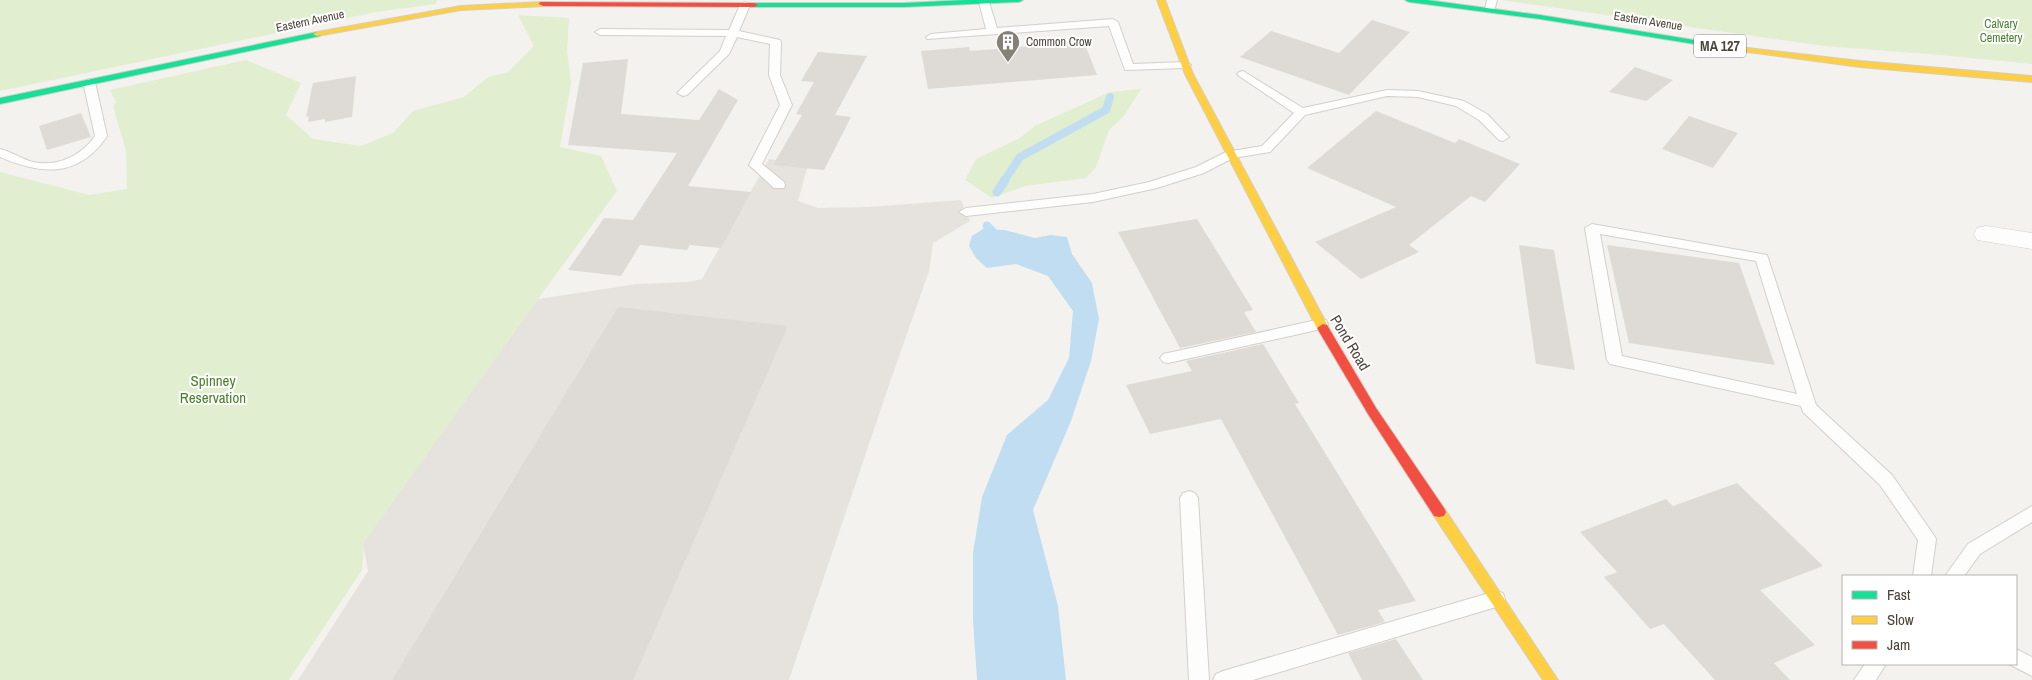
<svg xmlns="http://www.w3.org/2000/svg" width="2032" height="680" font-family="'Archivo Narrow',sans-serif">
<style>
.green{fill:#e1eecf}
.parking{fill:#e6e3df}
.water{fill:#c0ddf1}
.lines{fill:none;stroke-linecap:round;stroke-linejoin:round}
.stream-far1{stroke:#c0ddf1;stroke-width:8}
.stream{stroke:#c0ddf1;stroke-width:9}
.building{fill:#dedbd6}
.lane-casing{stroke:#d2d0cb;stroke-width:2}
.street-casing{stroke:#d2d0cb;stroke-width:1}
.fast-casing{stroke:#d3cfc5;stroke-width:2}
.slow-casing{stroke:#d3cfc5;stroke-width:2}
.jam-casing{stroke:#d3cfc5;stroke-width:2}
.lane{fill:#fdfdfc;fill-rule:evenodd}
.street{fill:#fdfdfc;fill-rule:evenodd}
.fast{fill:#16e098;fill-rule:evenodd}
.slow{fill:#ffcf43;fill-rule:evenodd}
.jam{fill:#f24e42;fill-rule:evenodd}
.labels{text-anchor:middle;stroke-width:4;stroke-linejoin:round;paint-order:stroke}
.far-street-label{font-size:12px;fill:#4b4439;stroke:#fff}
.far-park-label{font-size:12px;fill:#4a7f2a;stroke:#fff}
.far-poi-label{font-size:12px;fill:#4b4439;stroke:#fff;text-anchor:start}
.shield{fill:#fff;stroke:#817c74;stroke-width:1}
.shield-label{font-size:14px;font-weight:bold;fill:#4b4439}
.street-label{font-size:15px;fill:#4b4439;stroke:#fff}
.park-label{font-size:15px;fill:#4a7f2a;stroke:#fff}
</style>
<rect width="100%" height="100%" fill="#f4f2ee"/>
<path class="green" d="M0 0H437L436 4 376 12 0 91Z
M1501 0H2032V64L1940 55 1824 46Z
M518 15 569 18 567 51 571 83 560 147 601 156 617 191 538 299 364 544 362 570 289 680H0V172L89 195 127 189 126 151 113 106 116 102 110 90 246 60 301 83 286 115 313 139 361 146 393 133 413 111 464 97 488 77 508 72 534 46Z
M1141 89 1124 116 1109 130 1096 167 1086 178 1025 186 992 198 965 180 976 159 1020 138 1035 126 1110 92Z"/>
<path class="parking" d="M769 159 808 165 798 201 818 208 868 207 961 200 970 221 933 243 929 271 888 388 789 680H298L368 571 363 544 538 299 637 284 689 282 702 279Z"/>
<path class="water" d="M983 229 1004 230 1035 238 1051 235 1067 237 1072 254 1092 283 1099 319 1091 361 1071 421 1033 510 1058 606 1066 680H977L973 619V553L982 497 1007 435 1048 400 1069 358 1073 311 1048 276 1016 264 987 268 976 258 969 246 972 236Z"/>
<g class="lines">
<path class="stream-far1" d="M1004 181 1020 157 1106 110 1110 97"/>
<path class="stream" d="M997 192 1005 180
M987 226 1000 240"/>
</g>
<path class="building" d="M1372 20 1410 32 1349 95 1240 57 1271 31 1339 53Z
M1084 42 1097 75 928 89 921 51 969 47 970 51Z
M818 52 867 56 835 115 851 117 824 170 773 165 802 115 796 114 814 82 801 81Z
M628 59 621 114 699 120 719 89 738 100 688 186 751 192 721 248 690 245 687 250 640 245 621 276 568 270 604 218 633 220 677 153 568 145 583 63Z
M1635 67 1673 80 1646 101 1609 92Z
M356 76 352 117 325 122V119L308 122 309 116 306 117 313 83Z
M1376 111 1455 143 1459 139 1520 164 1485 202 1471 196 1409 245 1419 252 1361 279 1315 242 1396 207 1307 168Z
M81 113 91 137 47 150 39 126Z
M1689 116 1738 133 1713 168 1662 149Z
M1197 219 1253 310 1244 312 1256 332 1180 348 1118 232Z
M1519 245 1554 250 1575 370 1536 364Z
M1607 245 1739 263 1775 365 1629 343Z
M618 307 788 326 633 680H392Z
M1263 344 1299 403 1295 404 1416 601 1378 610 1385 622 1338 635 1221 419 1150 434 1126 385 1192 371 1186 361Z
M1737 483 1823 566 1760 590 1815 645 1774 663 1790 680H1715L1664 624 1650 629 1604 577 1617 572 1580 532 1666 499 1673 506Z
M1396 639 1423 680H1362L1348 653Z"/>
<g class="lines">
<g class="lane-casing">
<path id="lane" d="M980 0H988L989 2 997 28 1113 19 1118 22 1133 64 1185 62 1191 65 1185 68 1125 70 1109 26 927 39 926 37 931 34 986 29 979 2Z
M1487 0H1497L1494 11H1486L1485 9Z
M745 2 750 5 739 31 780 40 781 42 780 75 792 105 762 164 784 182 785 185 784 188H774L749 165 780 105 769 75 770 44 737 37 729 54 687 95 683 96 677 93 679 91 720 51 726 36 600 35 595 32 600 29 729 30 740 5Z
M1243 71 1303 108 1387 90 1418 91 1464 101 1487 114 1509 137 1503 141 1499 140 1479 120 1456 106 1418 97 1387 96 1305 115 1270 152 1233 158 1204 173 1157 188 1093 202 966 216 959 212 966 208 1093 194 1149 182 1196 167 1226 152 1262 146 1294 113 1239 76 1237 74 1239 72Z
M89 79 95 82 107 136C79 178 42 175 0 157V149C12 152 22 159 33 162 58 167 81 156 95 136L83 82Z
M1592 224 1767 255 1816 405 1892 475 1933 534 1936 539 1931 576H1913L1918 540 1880 485 1803 412 1801 406 1610 364 1607 360 1585 228ZM1600 234 1756 261 1797 394 1622 356Z
M1321 319 1326 320 1328 324 1326 328 1168 363 1163 362 1160 358 1163 354 1168 353Z
M1189 491 1195 493 1198 498 1209 680H1189L1180 498 1183 493Z
M2032 506V522L1980 554 1964 576H1945L1968 544Z
M1496 591 1503 593 1505 599 1503 605 1496 607 1253 680H1213L1216 674 1223 671Z
M2016 649 2032 657V676L2009 664H2016Z
M1865 664H1886L1876 680H1854Z"/>
</g>
<g class="street-casing">
<path id="street" d="M1986 226 2032 233V249L1977 240 1974 234 1977 228Z"/>
</g>
<g class="fast-casing">
<path id="fast" d="M965 0H1023L1019 2 904 7H754L750 5 754 3H904Z
M1405 0H1427L1540 15 1725 45 1729 47 1725 49 1540 19 1409 2Z
M317 32 321 34 320 36 0 104V98Z"/>
</g>
<g class="slow-casing">
<path id="slow" d="M1157 0H1165L1193 74 1329 328 1327 331 1323 332 1317 328 1185 74Z
M543 2 547 4 546 6 461 10 317 36 313 34 317 32 461 6Z
M1722 45 1860 61 2032 76V82L1860 67 1725 49 1721 47Z
M1439 507 1444 508 1558 680H1543L1434 516 1432 512 1434 508Z"/>
</g>
<g class="jam-casing">
<path id="jam" d="M540 2 754 3 758 5 754 7 543 6 539 4Z
M1323 324 1327 325 1376 408 1444 508 1446 512 1444 516 1439 517 1434 516 1368 414 1317 328Z"/>
</g>
<use href="#lane" class="lane"/>
<use href="#street" class="street"/>
<use href="#fast" class="fast"/>
<use href="#slow" class="slow"/>
<use href="#jam" class="jam"/>
</g>
<defs>
<g id="building-pin" transform="scale(1.25)"><path d="M0 17L-7.5 6A9.5 9.5 0 1 1 7.5 6Z" fill="#868178" stroke="#fff"/><path d="M-4-6H4V6H1V3H-1V6H-4ZM-2.5-4.3h1.7v1.8h-1.7ZM.8-4.3h1.7v1.8H.8ZM-2.5-1h1.7V.8h-1.7ZM.8-1h1.7V.8H.8Z" fill="#fff"/></g>
</defs>
<g fill-rule="evenodd">
<use href="#building-pin" x="1008" y="42"/>
</g>
<g class="labels">
<g class="far-street-label">
<text transform="translate(310 21) rotate(-12)" y="4">Eastern Avenue</text>
<text transform="translate(1648 21) rotate(9)" y="4">Eastern Avenue</text>
</g>
<g class="far-park-label">
<text x="2001" y="28">Calvary<tspan x="2001" dy="14">Cemetery</tspan></text>
</g>
<g class="far-poi-label">
<text x="1026" y="46">Common Crow</text>
</g>
<rect class="shield" x="1694" y="34.5" width="52" height="23" rx="4"/>
<g class="shield-label">
<text x="1720" y="51">MA 127</text>
</g>
<g class="street-label">
<text transform="translate(1350 343) rotate(59)" y="5">Pond Road</text>
</g>
<g class="park-label">
<text x="213" y="386">Spinney<tspan x="213" dy="17">Reservation</tspan></text>
</g>
</g>
<rect x="1842" y="575" width="175" height="90" fill="#ffffff" stroke="#b7b4b0"/>
<rect x="1852" y="591" width="25" height="8" fill="#16e098" stroke="#b7b4b0"/>
<text x="1887" y="600" font-size="15" fill="#4b4439">Fast</text>
<rect x="1852" y="616" width="25" height="8" fill="#ffcf43" stroke="#b7b4b0"/>
<text x="1887" y="625" font-size="15" fill="#4b4439">Slow</text>
<rect x="1852" y="641" width="25" height="8" fill="#f24e42" stroke="#b7b4b0"/>
<text x="1887" y="650" font-size="15" fill="#4b4439">Jam</text>
</svg>
